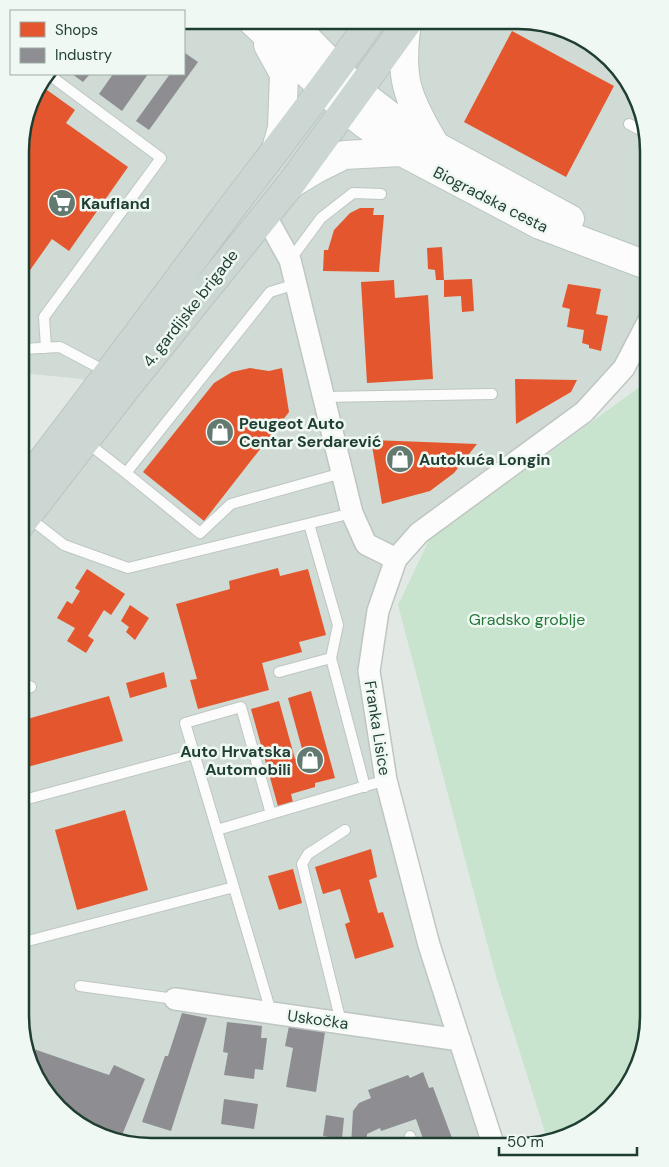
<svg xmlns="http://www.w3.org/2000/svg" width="669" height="1167" font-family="'DM Sans',sans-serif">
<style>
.built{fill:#cfdbd4}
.green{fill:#c9e4ce}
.shops{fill:#e4572e}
.industry{fill:#8d8d92}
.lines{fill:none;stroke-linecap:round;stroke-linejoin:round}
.lane-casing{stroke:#bfc6c2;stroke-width:12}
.street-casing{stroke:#bfc6c2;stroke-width:24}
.secondary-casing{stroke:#bbc5c1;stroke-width:30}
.primary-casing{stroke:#bbc5c1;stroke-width:30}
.lane{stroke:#fbfcfb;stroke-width:10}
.street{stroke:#fbfcfb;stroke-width:21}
.secondary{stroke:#fbfcfb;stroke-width:28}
.primary{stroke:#ccd6d2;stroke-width:28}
.labels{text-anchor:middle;stroke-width:5;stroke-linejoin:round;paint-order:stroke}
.street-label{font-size:16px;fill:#1e3e31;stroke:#f0f8f3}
.poi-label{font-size:16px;font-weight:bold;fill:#1e3e31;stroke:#f0f8f3;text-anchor:start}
.park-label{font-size:16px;fill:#24793a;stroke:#f0f8f3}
.rim{fill:none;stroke:#1e3e31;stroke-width:2.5}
</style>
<rect width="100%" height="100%" fill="#e2e9e5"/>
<path class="built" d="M184 20 543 22 604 52 642 109 649 151V318L624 368 396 559 369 671 386 780 494 1147 134 1146 71 1120 27 1058 20 1016 21 507 103 399 82 379 21 373V134L34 93 48 74H184Z"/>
<path class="green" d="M649 377V1025L622 1096 560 1140 548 1142 495 973 398 605 429 540 641 386Z"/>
<path class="shops" d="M512 31 614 86 566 177 464 122Z
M40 85 75 110 66 123 128 167 69 251 52 239 21 283V134L34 93Z
M360 208H374L373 215H384L379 272 323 271 324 250H328L334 230 350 213Z
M442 247 444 280H436L435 270 428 269 427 248Z
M472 279 474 311 462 312 461 296 444 297V280Z
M394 280 395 298 428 295 433 379 367 383 361 282Z
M568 284 601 289 596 314 608 316 601 351 589 348V345L582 343 584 330 567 327 570 309 562 307Z
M250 368 269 371 282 368 289 412 204 521 143 472 214 383 232 372Z
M515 379 577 380 571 392 516 424Z
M371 440 477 444 454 473 430 491 382 504Z
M278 568 280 576 308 569 326 635 299 642 302 652 262 663 269 690 198 709 190 680 197 679 176 604 230 589 229 581Z
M87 569 125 594 111 615 104 610 88 636 94 640 86 653 67 641 75 628 57 618 67 601 72 604 80 591 75 588Z
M130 605 149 618 135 640 126 632 129 627 121 621Z
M164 672 167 687 130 698 126 683Z
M311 691 335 778 315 783V787L291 794 294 806 279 810 251 709 279 701 295 759 304 756 288 698Z
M109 696 123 741 20 769V721Z
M125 810 148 890 77 910 55 830Z
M371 849 377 877 369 880 378 913 383 912 394 947 355 959 345 924 350 922 340 889 323 894 315 867Z
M293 869 302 903 279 910 268 876Z"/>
<path class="industry" d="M185 53 198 62 149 130 136 121 170 74H184Z
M72 74H90L83 82Z
M113 74H148L122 111 99 94Z
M182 1013 207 1018 171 1131 142 1122 165 1056H168Z
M227 1022 262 1026 261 1038H267L263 1070 255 1069 254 1079 224 1075 228 1053 223 1052Z
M289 1026 325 1032 316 1092 286 1087 293 1048 285 1046Z
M25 1046 109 1075 114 1065 145 1079 120 1140 71 1120 27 1058Z
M423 1072 429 1088 433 1087 455 1146 426 1147 416 1119 381 1131 380 1128 367 1134 366 1147 351 1146 353 1111 359 1103 371 1098 368 1090 408 1075 410 1078Z
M224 1099 258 1104 254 1129 221 1124Z
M326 1115 344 1118 342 1139 323 1136Z"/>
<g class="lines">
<g class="lane-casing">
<path id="lane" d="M629 124 646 133
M290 260 321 218 353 193 381 194
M296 284 270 292 126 473 200 533 231 504 342 473
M46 348 44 317 161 158 48 74
M21 349 60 347 107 372
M324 397 492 394
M85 441 126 473
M28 517 64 545 128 568 352 513
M309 524 338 625 331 658 365 787
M279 672 331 658
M20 691 31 687 20 681
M20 801 194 754
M217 830 386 780
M20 943 234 887
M80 986 175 999
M271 1012 185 723 241 707 271 814
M341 1022 302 864 308 854 345 830
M410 1136 414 1147"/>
</g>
<g class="street-casing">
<path id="street" d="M265 215 290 260 352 513 366 544 396 559
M175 999 460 1040
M494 1147 429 945 386 780 369 671 378 611 396 559 419 533 584 412 624 368 649 320"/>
</g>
<g class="secondary-casing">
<path id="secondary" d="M252 21 345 109 402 152 540 225 649 266
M290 21 358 91 414 134 570 219
M407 22C399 77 406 96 434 143
M268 45 284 74 282 128 276 149
M291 184 316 169 344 155 402 152"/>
</g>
<g class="primary-casing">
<path id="primary" d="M21 488C89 400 155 311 221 222 271 155 323 90 371 21
M21 524 127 387 291 184 408 22"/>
</g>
<use href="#lane" class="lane"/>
<use href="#street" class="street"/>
<use href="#secondary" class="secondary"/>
<use href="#primary" class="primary"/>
</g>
<defs>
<g id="supermarket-disc" transform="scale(1.4375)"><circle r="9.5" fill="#637a70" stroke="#f0f8f3"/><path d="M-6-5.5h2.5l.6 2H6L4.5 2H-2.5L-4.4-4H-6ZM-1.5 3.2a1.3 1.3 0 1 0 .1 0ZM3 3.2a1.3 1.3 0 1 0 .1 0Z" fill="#fff"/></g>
<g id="shop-disc" transform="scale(1.4375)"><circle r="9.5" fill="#637a70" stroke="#f0f8f3"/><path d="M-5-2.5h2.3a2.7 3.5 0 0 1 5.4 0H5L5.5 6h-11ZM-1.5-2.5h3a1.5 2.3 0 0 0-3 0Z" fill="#fff"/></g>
</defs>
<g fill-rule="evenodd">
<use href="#supermarket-disc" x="62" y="203"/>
<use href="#shop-disc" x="220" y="432"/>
<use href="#shop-disc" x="400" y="459"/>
<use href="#shop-disc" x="310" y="760"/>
</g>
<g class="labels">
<g class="street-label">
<text transform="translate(491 199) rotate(27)" y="6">Biogradska cesta</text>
<text transform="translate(190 308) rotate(-52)" y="6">4. gardijske brigade</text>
<text transform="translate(378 728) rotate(81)" y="6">Franka Lisice</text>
<text transform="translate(318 1019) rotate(8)" y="6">Uskočka</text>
</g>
<g class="poi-label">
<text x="81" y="209">Kaufland</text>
<text x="239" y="429">Peugeot Auto<tspan x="239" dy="18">Centar Serdarević</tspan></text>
<text x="419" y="465">Autokuća Longin</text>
<text x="291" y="757" text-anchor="end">Auto Hrvatska<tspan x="291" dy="18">Automobili</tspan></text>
</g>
<g class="park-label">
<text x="527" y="625">Gradsko groblje</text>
</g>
</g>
<path d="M0 0H669V1167H0ZM151 29H518A122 122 0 0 1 640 151V1016A122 122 0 0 1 518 1138H151A122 122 0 0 1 29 1016V151A122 122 0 0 1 151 29Z" fill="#f0f8f3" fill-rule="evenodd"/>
<path class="rim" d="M151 29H518A122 122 0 0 1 640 151V1016A122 122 0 0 1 518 1138H151A122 122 0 0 1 29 1016V151A122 122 0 0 1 151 29Z"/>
<rect x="10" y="10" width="175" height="65" fill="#f0f8f3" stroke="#9caea5"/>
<rect x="20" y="22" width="25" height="15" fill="#e4572e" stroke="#9caea5"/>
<text x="55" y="35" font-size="15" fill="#1e3e31">Shops</text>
<rect x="20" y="48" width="25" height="15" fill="#8d8d92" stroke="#9caea5"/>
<text x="55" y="60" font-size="15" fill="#1e3e31">Industry</text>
<path d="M499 1147v8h138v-8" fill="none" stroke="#1e3e31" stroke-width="2.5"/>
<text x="507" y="1147" font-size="15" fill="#1e3e31" stroke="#f0f8f3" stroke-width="4" paint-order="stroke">50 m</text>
</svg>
